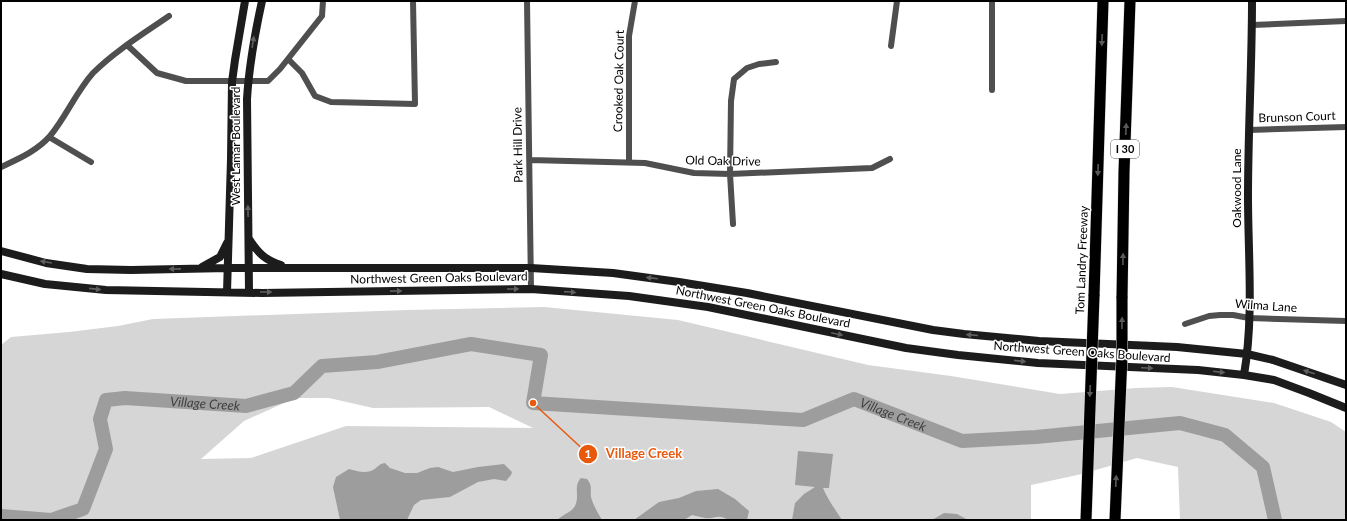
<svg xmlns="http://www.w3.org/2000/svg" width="1347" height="521" font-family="Lato,sans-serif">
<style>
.green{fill:#d6d6d6;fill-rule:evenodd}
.water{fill:#9d9d9d}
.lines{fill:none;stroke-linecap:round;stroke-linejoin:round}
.river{stroke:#9d9d9d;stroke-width:14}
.highway-casing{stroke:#dbdbdb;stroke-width:12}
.street{stroke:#4f4f4f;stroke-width:6}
.secondary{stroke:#1c1c1c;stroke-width:8}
.highway{stroke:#000;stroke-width:11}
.highway-bridge-casing{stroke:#dbdbdb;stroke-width:12;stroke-linecap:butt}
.highway-bridge{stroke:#000;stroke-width:11}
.oneway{fill:#595959}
.oneway2{fill:#606060}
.labels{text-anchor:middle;stroke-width:3;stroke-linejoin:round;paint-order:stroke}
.shield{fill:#fff;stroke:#4c4c4c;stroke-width:1}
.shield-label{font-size:11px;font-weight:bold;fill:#000}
.street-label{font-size:12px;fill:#000;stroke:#fff}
.water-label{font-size:13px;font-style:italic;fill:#3e3e3e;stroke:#fff}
.leader{fill:none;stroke:#e8590c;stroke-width:1.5}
.callout-dot{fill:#e8590c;stroke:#fff;stroke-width:1.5}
.mark-label{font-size:12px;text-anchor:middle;font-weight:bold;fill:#fff}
.callout-label{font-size:13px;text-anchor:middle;font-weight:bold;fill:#e8590c;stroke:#fff;stroke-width:3;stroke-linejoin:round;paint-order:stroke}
</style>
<rect width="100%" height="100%" fill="#fff"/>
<path class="green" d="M544 307 678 320 868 365 951 376 1060 394 1136 388 1172 387 1274 403 1331 422 1346 432V520H1180L1178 467 1137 458 1082 474 1031 485V520H1V345L11 337 69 332 118 326 153 319 407 310ZM295 398H329L373 408 489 407 533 428 346 426 251 458 201 459 244 421Z"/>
<path class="water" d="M798 451 833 454 829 488H823C828 500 835 509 842 520H792L795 503 804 494 815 487 795 485Z
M385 463 390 468 405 473H417L430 468 438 467 453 472 478 467 504 464 512 472 511 475 506 481 494 479 478 482 450 497 421 500 414 505 407 520H340L333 487 336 477 349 469C357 471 365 474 373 470 378 467 379 464 385 463Z
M581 478 587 479C593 487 590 488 591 497 593 505 598 513 602 520H557C562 515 572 512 575 506 580 496 573 486 581 478Z
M718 489 735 499 749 511 747 520H728C719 513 713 520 705 518 701 517 696 516 692 515L684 520H634L659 502 679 498 696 491Z
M944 513 957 514 968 520H932Z"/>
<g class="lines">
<path class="river" id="s1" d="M1 516 51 520 83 509 106 449 100 419 106 400 125 398 246 406 294 393 322 366 377 362 471 344 541 355 533 403 803 420 854 399 962 441 1036 437 1180 423 1225 435 1263 467 1275 520"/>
<g class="highway-casing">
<path id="highway" d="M1094 296 1103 1
M1122 298 1124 172 1130 1"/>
</g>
<path class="street" d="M527 1 531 289
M1252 25 1346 21
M127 45 157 73 186 81H268L280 69 322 16 323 1
M891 46 897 1
M288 59 302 73 315 96 331 102 415 104 413 1
M992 90V1
M1249 130 1346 127
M49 137 91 162
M530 160 645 163 694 173 730 174 872 168 890 159
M629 162V36L635 1
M1 167C18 159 37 151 50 136 66 117 76 92 93 73 115 51 143 34 169 16
M733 224 730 174 731 101 734 79 747 68 759 64 776 62
M1185 324 1209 316 1220 315H1233L1249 318 1346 321"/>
<path class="secondary" d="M249 239C258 253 265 260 281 265
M1 251 46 263 87 269 131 270 228 268H531L613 273 679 282 747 293 933 330 964 334 1039 341 1177 347 1247 354 1273 360 1346 385
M202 267 220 257 227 243
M1 274 45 284 106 290 262 293 531 289 629 296 708 307 906 348 958 355 1038 363 1198 370 1244 375 1274 380 1309 393 1346 408
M227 292 231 159 232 82 235 60 245 1
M249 292 247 99C249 66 255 33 262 1
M1244 375C1254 316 1248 256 1248 196 1248 131 1252 66 1252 1"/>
<use href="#highway" class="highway"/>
<g class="highway-bridge-casing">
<path id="highway-bridge" d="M1086 520 1094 296
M1115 520 1122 356V298"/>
</g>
<use href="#highway-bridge" class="highway-bridge"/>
</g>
<defs><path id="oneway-solid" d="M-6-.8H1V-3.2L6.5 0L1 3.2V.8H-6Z"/></defs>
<g class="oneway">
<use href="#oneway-solid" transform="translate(1102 40) rotate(92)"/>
<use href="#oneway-solid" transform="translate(1126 129) rotate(-88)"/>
<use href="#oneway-solid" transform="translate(1098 170) rotate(92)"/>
<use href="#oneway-solid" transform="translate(1123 259) rotate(-89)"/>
<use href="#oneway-solid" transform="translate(1122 323) rotate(-89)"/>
<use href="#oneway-solid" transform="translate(1090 391) rotate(92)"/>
<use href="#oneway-solid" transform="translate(1116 481) rotate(-87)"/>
</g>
<g class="oneway2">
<use href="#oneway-solid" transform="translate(253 42) rotate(-81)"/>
<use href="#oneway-solid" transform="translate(248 211) rotate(-91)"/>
<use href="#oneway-solid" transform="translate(46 262) rotate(-170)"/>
<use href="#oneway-solid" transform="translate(175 269) rotate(179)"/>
<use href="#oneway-solid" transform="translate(652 278) rotate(-173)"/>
<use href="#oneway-solid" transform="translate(95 289) rotate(6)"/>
<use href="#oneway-solid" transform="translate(513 289)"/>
<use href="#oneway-solid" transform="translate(396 291) rotate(-1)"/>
<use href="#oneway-solid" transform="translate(266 292)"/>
<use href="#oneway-solid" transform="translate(570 292) rotate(4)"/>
<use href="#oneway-solid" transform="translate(837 334) rotate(12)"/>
<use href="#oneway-solid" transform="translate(972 335) rotate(-175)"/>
<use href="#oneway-solid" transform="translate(1020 361) rotate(6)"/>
<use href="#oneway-solid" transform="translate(1147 368) rotate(3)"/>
<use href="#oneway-solid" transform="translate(1219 372) rotate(7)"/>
<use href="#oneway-solid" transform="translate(1309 372) rotate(-162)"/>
</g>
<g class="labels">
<rect class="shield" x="1111" y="140" width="28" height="18" rx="3"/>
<g class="shield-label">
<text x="1125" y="153">I 30</text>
</g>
<g class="street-label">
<text transform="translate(619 81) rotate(-89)" y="4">Crooked Oak Court</text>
<text transform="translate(1297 117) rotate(-2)" y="4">Brunson Court</text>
<text transform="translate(518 145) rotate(-91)" y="4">Park Hill Drive</text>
<text transform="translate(236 146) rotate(-90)" y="4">West Lamar Boulevard</text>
<text transform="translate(723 161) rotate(1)" y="4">Old Oak Drive</text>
<text transform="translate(1237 188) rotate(-90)" y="4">Oakwood Lane</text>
<text transform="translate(1082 260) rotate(-88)" y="4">Tom Landry Freeway</text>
<text transform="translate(439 278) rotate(-1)" y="4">Northwest Green Oaks Boulevard</text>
<text transform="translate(1266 306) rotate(4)" y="4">Wilma Lane</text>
<text transform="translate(763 307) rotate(11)" y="4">Northwest Green Oaks Boulevard</text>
<text transform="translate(1082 352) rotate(4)" y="4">Northwest Green Oaks Boulevard</text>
</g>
<g class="water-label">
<text dy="5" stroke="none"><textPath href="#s1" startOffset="298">Village Creek</textPath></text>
<text dy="5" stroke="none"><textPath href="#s1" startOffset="1066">Village Creek</textPath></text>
</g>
</g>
<path class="leader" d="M533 403L588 454"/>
<g class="callout-dot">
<circle cx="533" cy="403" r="4"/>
<circle cx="588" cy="454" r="10"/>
</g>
<g class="mark-label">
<text x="588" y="458">1</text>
</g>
<g class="callout-label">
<text x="644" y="458">Village Creek</text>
</g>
<rect width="1347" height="521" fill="none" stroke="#000000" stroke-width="4"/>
</svg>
